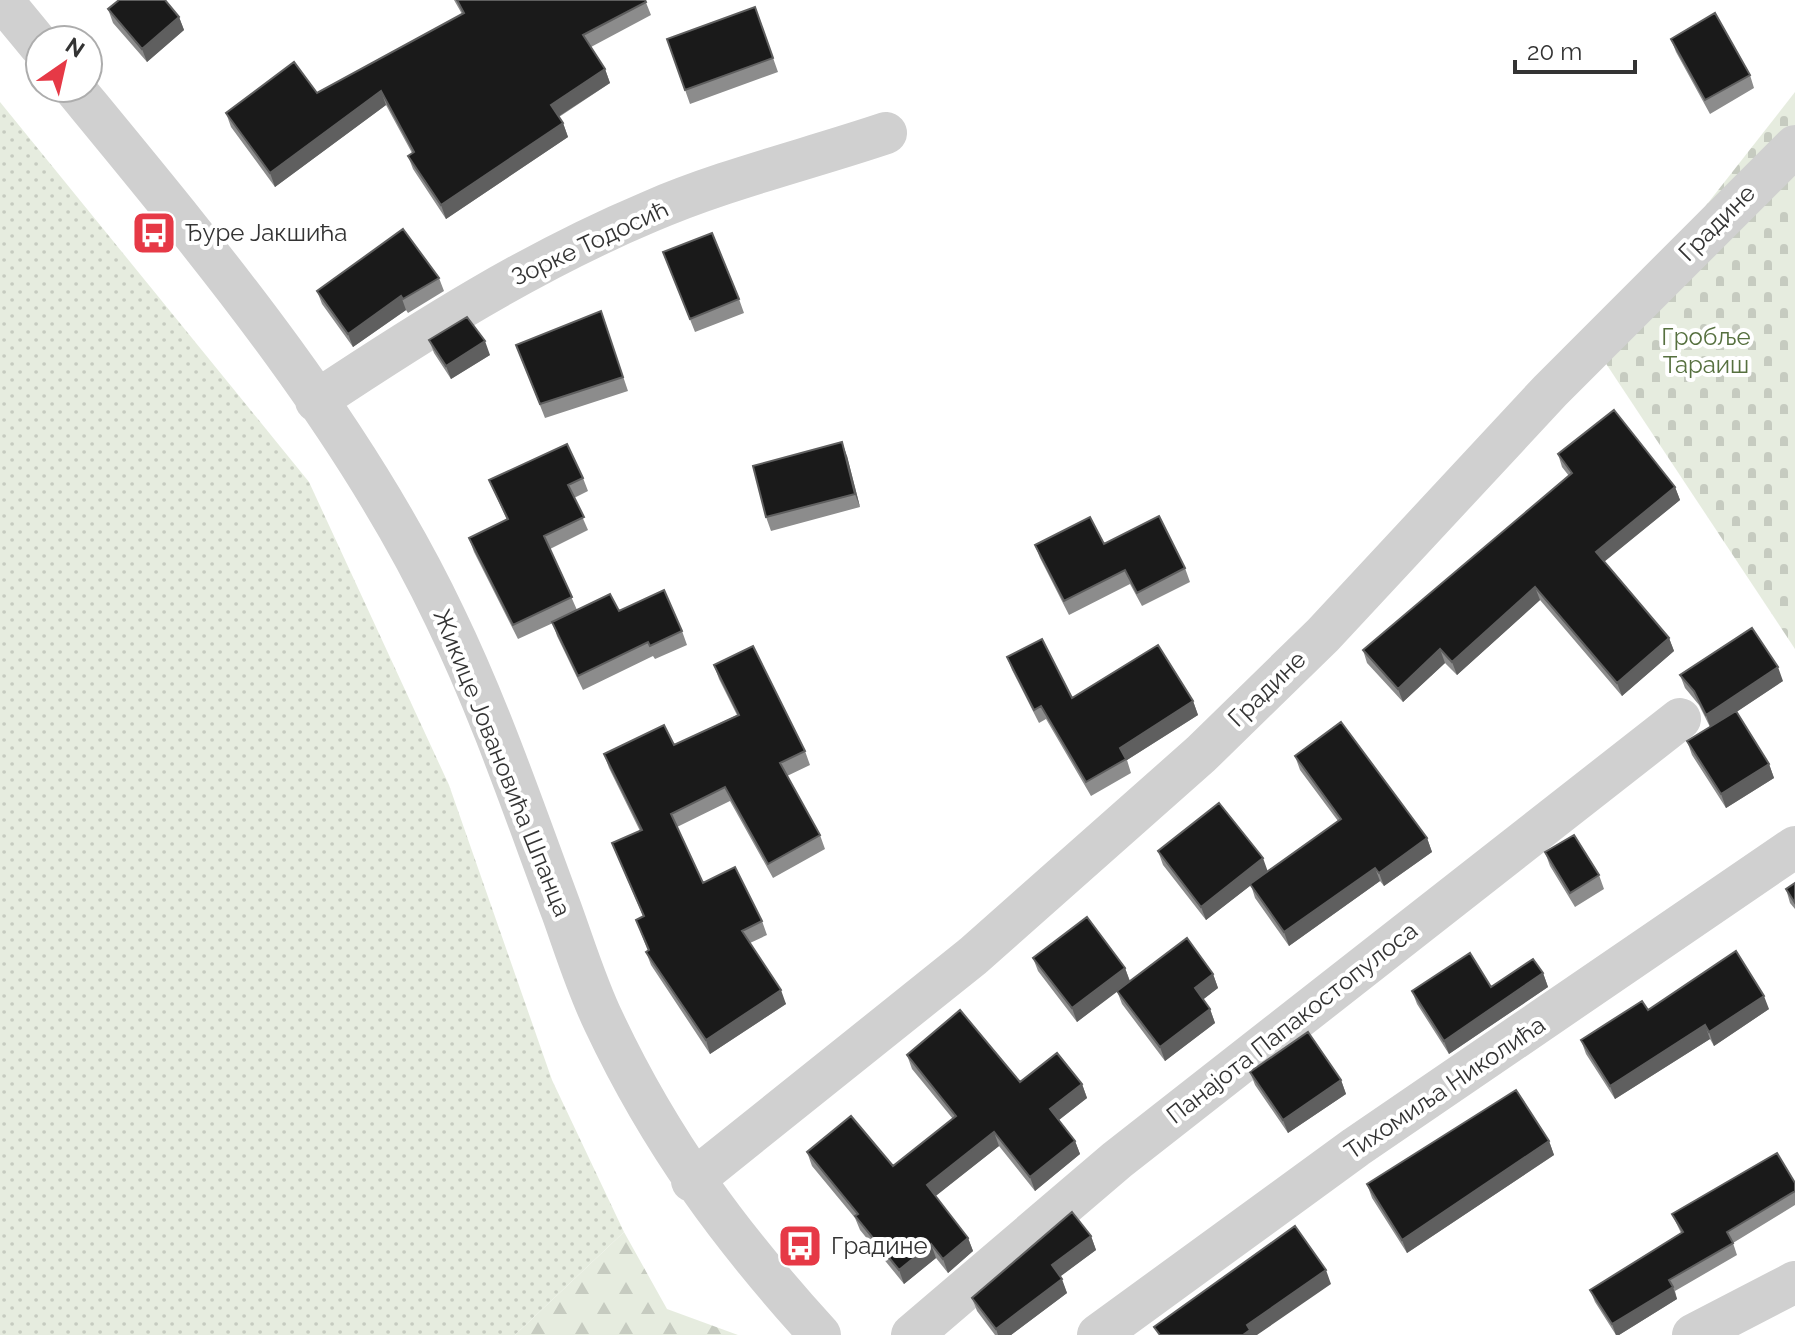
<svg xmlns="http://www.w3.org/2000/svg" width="1795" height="1335" font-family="Raleway,sans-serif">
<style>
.grass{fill:url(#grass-dots)}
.forest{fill:url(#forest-firs)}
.cemetery{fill:url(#cemetery-stones)}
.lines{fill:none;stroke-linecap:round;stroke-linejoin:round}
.minor{stroke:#d0d0d0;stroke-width:42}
.wall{fill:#8c8c8c}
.shaded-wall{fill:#5f5f5f}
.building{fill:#1a1a1a;stroke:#5f5f5f;stroke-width:2}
.labels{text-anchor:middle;stroke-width:8;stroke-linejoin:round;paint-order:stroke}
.street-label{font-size:24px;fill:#333;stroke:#fff}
.poi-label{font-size:24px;fill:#333;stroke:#fff;text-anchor:start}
.park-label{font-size:24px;fill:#56703f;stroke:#fff}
</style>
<defs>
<pattern id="grass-dots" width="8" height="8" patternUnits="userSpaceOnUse" patternTransform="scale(2)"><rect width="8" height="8" fill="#e6ecdf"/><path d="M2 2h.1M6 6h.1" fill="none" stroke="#c6cbc0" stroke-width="1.8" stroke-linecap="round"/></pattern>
<pattern id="forest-firs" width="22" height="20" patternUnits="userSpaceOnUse" patternTransform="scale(2)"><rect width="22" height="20" fill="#e6ecdf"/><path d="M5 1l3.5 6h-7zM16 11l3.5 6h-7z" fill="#c6cbc0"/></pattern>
<pattern id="cemetery-stones" width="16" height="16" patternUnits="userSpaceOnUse" patternTransform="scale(2)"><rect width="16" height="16" fill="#e6ecdf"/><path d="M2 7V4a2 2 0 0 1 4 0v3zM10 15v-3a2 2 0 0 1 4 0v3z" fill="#c6cbc0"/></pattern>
</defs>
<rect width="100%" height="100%" fill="#fff"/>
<path class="grass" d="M0 102 309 482 449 785 552 1080 624 1232 515 1335H0Z"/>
<path class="forest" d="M624 1232 667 1309 738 1335H515Z"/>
<path class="cemetery" d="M1795 92V649L1595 347Z"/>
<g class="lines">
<path class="minor" d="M2 0 40 46
M74 88C209 252 354 425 445 617 491 712 525 813 562 912 575 948 587 987 604 1022 661 1143 730 1236 820 1335
M316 401C423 330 530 262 649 212 722 180 809 159 886 133
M692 1181 973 956 1201 754 1323 635 1550 391 1795 146
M912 1335 1117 1160 1680 719
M1098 1335 1356 1147 1795 847
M1693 1335 1795 1282"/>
</g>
<path class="wall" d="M454 0H645L651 15 591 47 605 69 610 83 559 117 563 123 568 137 446 219 413 169 408 156 412 153 386 105 275 187 231 127 226 113 317 93 462 14Z
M755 7 778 72 690 104 667 39Z
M108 9 179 17 184 30 147 62 113 23Z
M1671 39 1750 75 1754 88 1710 114 1676 52Z
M663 252 739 299 744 313 695 332Z
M439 278 444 291 408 313 406 310 353 347 322 304 317 291Z
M601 311 628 391 545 418 516 345Z
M429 340 490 355 451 379 434 353Z
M1558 454 1675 487 1680 500 1604 562 1669 638 1674 651 1622 696 1540 600 1457 675 1445 663 1403 702 1367 663 1363 650 1569 476 1562 467Z
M847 456 860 507 771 531 766 517Z
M583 478 588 491 574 498 588 530 550 549 577 610 619 611 682 631 687 645 655 659 653 656 583 690 557 636 553 623 518 639 474 552 469 538 507 520 489 480Z
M1104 544 1185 568 1190 582 1142 606 1130 584 1069 615 1040 558 1035 545Z
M1007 657 1072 698 1193 701 1198 715 1127 760 1131 773 1091 796 1046 719 1039 723 1012 670Z
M714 665 805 751 810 765 787 776 820 835 825 849 773 878 730 801 677 827 703 883 762 921 767 935 750 943 786 1004 710 1054 651 965 646 952 648 951 636 920 643 916 612 843 640 831 609 768 604 754 674 745 737 715 719 679Z
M1680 675 1783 681 1736 712 1769 764 1774 778 1726 808 1692 755 1687 741 1710 727 1699 705 1685 688Z
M1295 756 1427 838 1432 852 1384 886 1380 881 1289 946 1255 898 1251 885 1206 920 1163 865 1158 851 1268 872 1338 821 1300 770Z
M1545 852 1599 875 1604 889 1575 907 1550 866Z
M1795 883V909L1790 903 1786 889Z
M1033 958 1125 968 1130 981 1213 974 1218 988 1203 999 1210 1009 1215 1023 1165 1061 1122 1004 1117 991 1077 1022 1038 971Z
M1543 973 1548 987 1449 1054 1417 1004 1412 991 1491 987Z
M1769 1009 1714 1046 1710 1039 1615 1099 1586 1054 1581 1040 1648 1010Z
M907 1055 1020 1082 1082 1084 1087 1098 1059 1120 1075 1141 1080 1154 1035 1191 999 1146 935 1196 968 1238 973 1251 948 1273 936 1258 904 1284 860 1230 855 1218 812 1166 807 1152 893 1166 953 1119 912 1069Z
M1250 1072 1341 1080 1346 1094 1288 1133 1255 1085Z
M1549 1141 1554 1155 1407 1253 1372 1198 1367 1184Z
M1795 1183V1205L1733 1243 1737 1255 1675 1291 1677 1299 1619 1335H1616L1595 1302 1590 1290 1681 1233 1672 1214Z
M1091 1236 1096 1250 1060 1276 1067 1293 1011 1335H995L977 1311 972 1298Z"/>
<path class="shaded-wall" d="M179 17 184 30 147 62 142 49Z
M605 69 610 83 556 118 551 105Z
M381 91 386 105 275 187 270 173Z
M563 123 568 137 446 219 441 205Z
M401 296 406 310 353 347 348 334Z
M485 341 490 355 451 379 446 366Z
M842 442 847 456 860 507 855 494Z
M1675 487 1680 500 1600 565 1596 552Z
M1535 587 1540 600 1457 675 1452 662Z
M1669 638 1674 651 1622 696 1617 683Z
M1440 649 1445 663 1403 702 1398 689Z
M1778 667 1783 681 1711 729 1706 715Z
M1193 701 1198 715 1127 760 1120 748Z
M1769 764 1774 778 1726 808 1721 794Z
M1427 838 1432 852 1384 886 1379 873Z
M1263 858 1268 872 1206 920 1201 907Z
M1375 868 1380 881 1289 946 1284 932Z
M1125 968 1130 982 1077 1022 1072 1008Z
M1543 973 1548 987 1449 1054 1444 1041Z
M1213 974 1218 988 1200 1002 1195 988Z
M781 990 786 1004 710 1054 706 1040Z
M1764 996 1769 1009 1714 1046 1709 1032Z
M1210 1009 1215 1023 1165 1061 1160 1047Z
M1705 1025 1710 1039 1615 1099 1610 1086Z
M1341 1080 1346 1094 1288 1133 1283 1120Z
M1082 1084 1087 1098 1055 1123 1050 1109Z
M994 1132 999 1146 932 1199 927 1185Z
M1075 1141 1080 1154 1035 1191 1030 1177Z
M1549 1141 1554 1155 1407 1253 1402 1240Z
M1091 1236 1096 1250 1057 1279 1052 1265Z
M968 1238 973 1251 948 1273 943 1259Z
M931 1244 936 1258 904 1284 899 1270Z
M1326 1270 1331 1284 1257 1335H1243L1247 1325Z
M1062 1279 1067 1293 1011 1335H998L996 1329Z
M1673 1287 1677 1299 1619 1335H1616L1612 1324Z"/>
<path class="building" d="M119 0H165L179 17 142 49 108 9Z
M457 0H645L646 2 583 35 605 69 551 105 563 123 441 205 408 156 414 152 381 91 270 173 226 113 294 62 317 93 464 13Z
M755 7 773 58 685 90 667 39Z
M1715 13 1750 75 1705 100 1671 39Z
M403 229 439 278 403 299 401 296 348 334 317 291Z
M712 233 739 299 690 319 663 252Z
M601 311 623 377 540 404 516 345Z
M467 317 485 341 446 366 429 340Z
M1614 410 1675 487 1596 552 1669 638 1617 683 1535 587 1452 662 1440 649 1398 689 1363 650 1572 473 1558 454Z
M842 442 855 494 766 517 753 466Z
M567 444 583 478 568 485 584 517 544 536 572 597 513 625 469 538 508 519 489 480Z
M1159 516 1185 568 1137 593 1125 570 1064 601 1035 545 1090 517 1104 544Z
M664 590 682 631 650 646 648 642 578 676 552 622 610 594 619 611Z
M1752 628 1778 667 1706 715 1694 691 1680 675Z
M1042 639 1072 698 1158 645 1193 701 1120 748 1126 759 1086 782 1041 706 1034 710 1007 657Z
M753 646 805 751 780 763 820 835 768 864 725 787 671 814 703 883 735 867 762 921 742 931 781 990 706 1040 646 952 649 950 636 920 644 916 612 843 642 830 604 754 664 725 674 745 739 715 714 665Z
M1736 711 1769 764 1721 794 1687 741Z
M1341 722 1427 838 1379 873 1375 868 1284 932 1250 884 1341 819 1295 756Z
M1219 803 1263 858 1201 907 1158 851Z
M1574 835 1599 875 1570 893 1545 852Z
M1795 883V903L1786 889Z
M1087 917 1125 968 1072 1008 1033 958Z
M1187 938 1213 974 1195 988 1210 1009 1160 1047 1117 991Z
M1736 951 1764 996 1709 1032 1705 1025 1610 1086 1581 1040 1642 1001 1648 1010Z
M1470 953 1491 987 1533 959 1543 973 1444 1041 1412 991Z
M960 1010 1020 1082 1057 1053 1082 1084 1050 1109 1075 1141 1030 1177 994 1132 927 1185 968 1238 943 1259 931 1244 899 1270 855 1216 858 1214 807 1152 851 1116 893 1166 956 1116 907 1055Z
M1308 1032 1341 1080 1283 1120 1250 1072Z
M1516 1090 1549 1141 1402 1240 1367 1184Z
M1777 1153 1795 1183V1191L1727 1232 1733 1243 1669 1280 1673 1287 1612 1324 1590 1290 1683 1232 1672 1214Z
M1072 1212 1091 1236 1052 1265 1062 1279 996 1329 972 1298Z
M1295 1226 1326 1270 1247 1325 1250 1330 1243 1335H1160L1154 1327Z"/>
<defs>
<g id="bus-square" transform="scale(2.3)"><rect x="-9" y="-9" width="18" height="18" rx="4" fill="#e63946" stroke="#fff"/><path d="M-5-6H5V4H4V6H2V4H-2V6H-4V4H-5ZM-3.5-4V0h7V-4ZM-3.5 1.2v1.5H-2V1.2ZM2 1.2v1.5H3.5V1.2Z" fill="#fff"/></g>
</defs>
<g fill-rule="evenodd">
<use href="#bus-square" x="154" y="233"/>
<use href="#bus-square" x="800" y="1246"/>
</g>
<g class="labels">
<g class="street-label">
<text transform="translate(1717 223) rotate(-45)" y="8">Градине</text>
<text transform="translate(590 243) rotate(-25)" y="8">Зорке Тодосић</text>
<text transform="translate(1267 689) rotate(-44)" y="8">Градине</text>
<text transform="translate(502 763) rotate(68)" y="8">Жикице Јовановића Шпанца</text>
<text transform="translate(1292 1023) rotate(-38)" y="8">Панајота Папакостопулоса</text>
<text transform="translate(1445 1088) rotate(-34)" y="8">Тихомиља Николића</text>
</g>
<g class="poi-label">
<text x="185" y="241">Ђуре Јакшића</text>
<text x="831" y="1254">Градине</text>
</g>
<g class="park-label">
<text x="1706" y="345">Гробље<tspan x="1706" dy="28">Тараиш</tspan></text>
</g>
</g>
<g transform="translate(64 64) rotate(34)"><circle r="38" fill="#ffffff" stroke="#adadad" stroke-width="2"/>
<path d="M0-6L14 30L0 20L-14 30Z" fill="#e63946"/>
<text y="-12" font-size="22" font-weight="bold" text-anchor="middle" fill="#333333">N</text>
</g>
<path d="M1515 60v12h120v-12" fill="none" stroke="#333333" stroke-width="4"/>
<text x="1527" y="60" font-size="24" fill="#333333" stroke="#ffffff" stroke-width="6" paint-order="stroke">20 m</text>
</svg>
